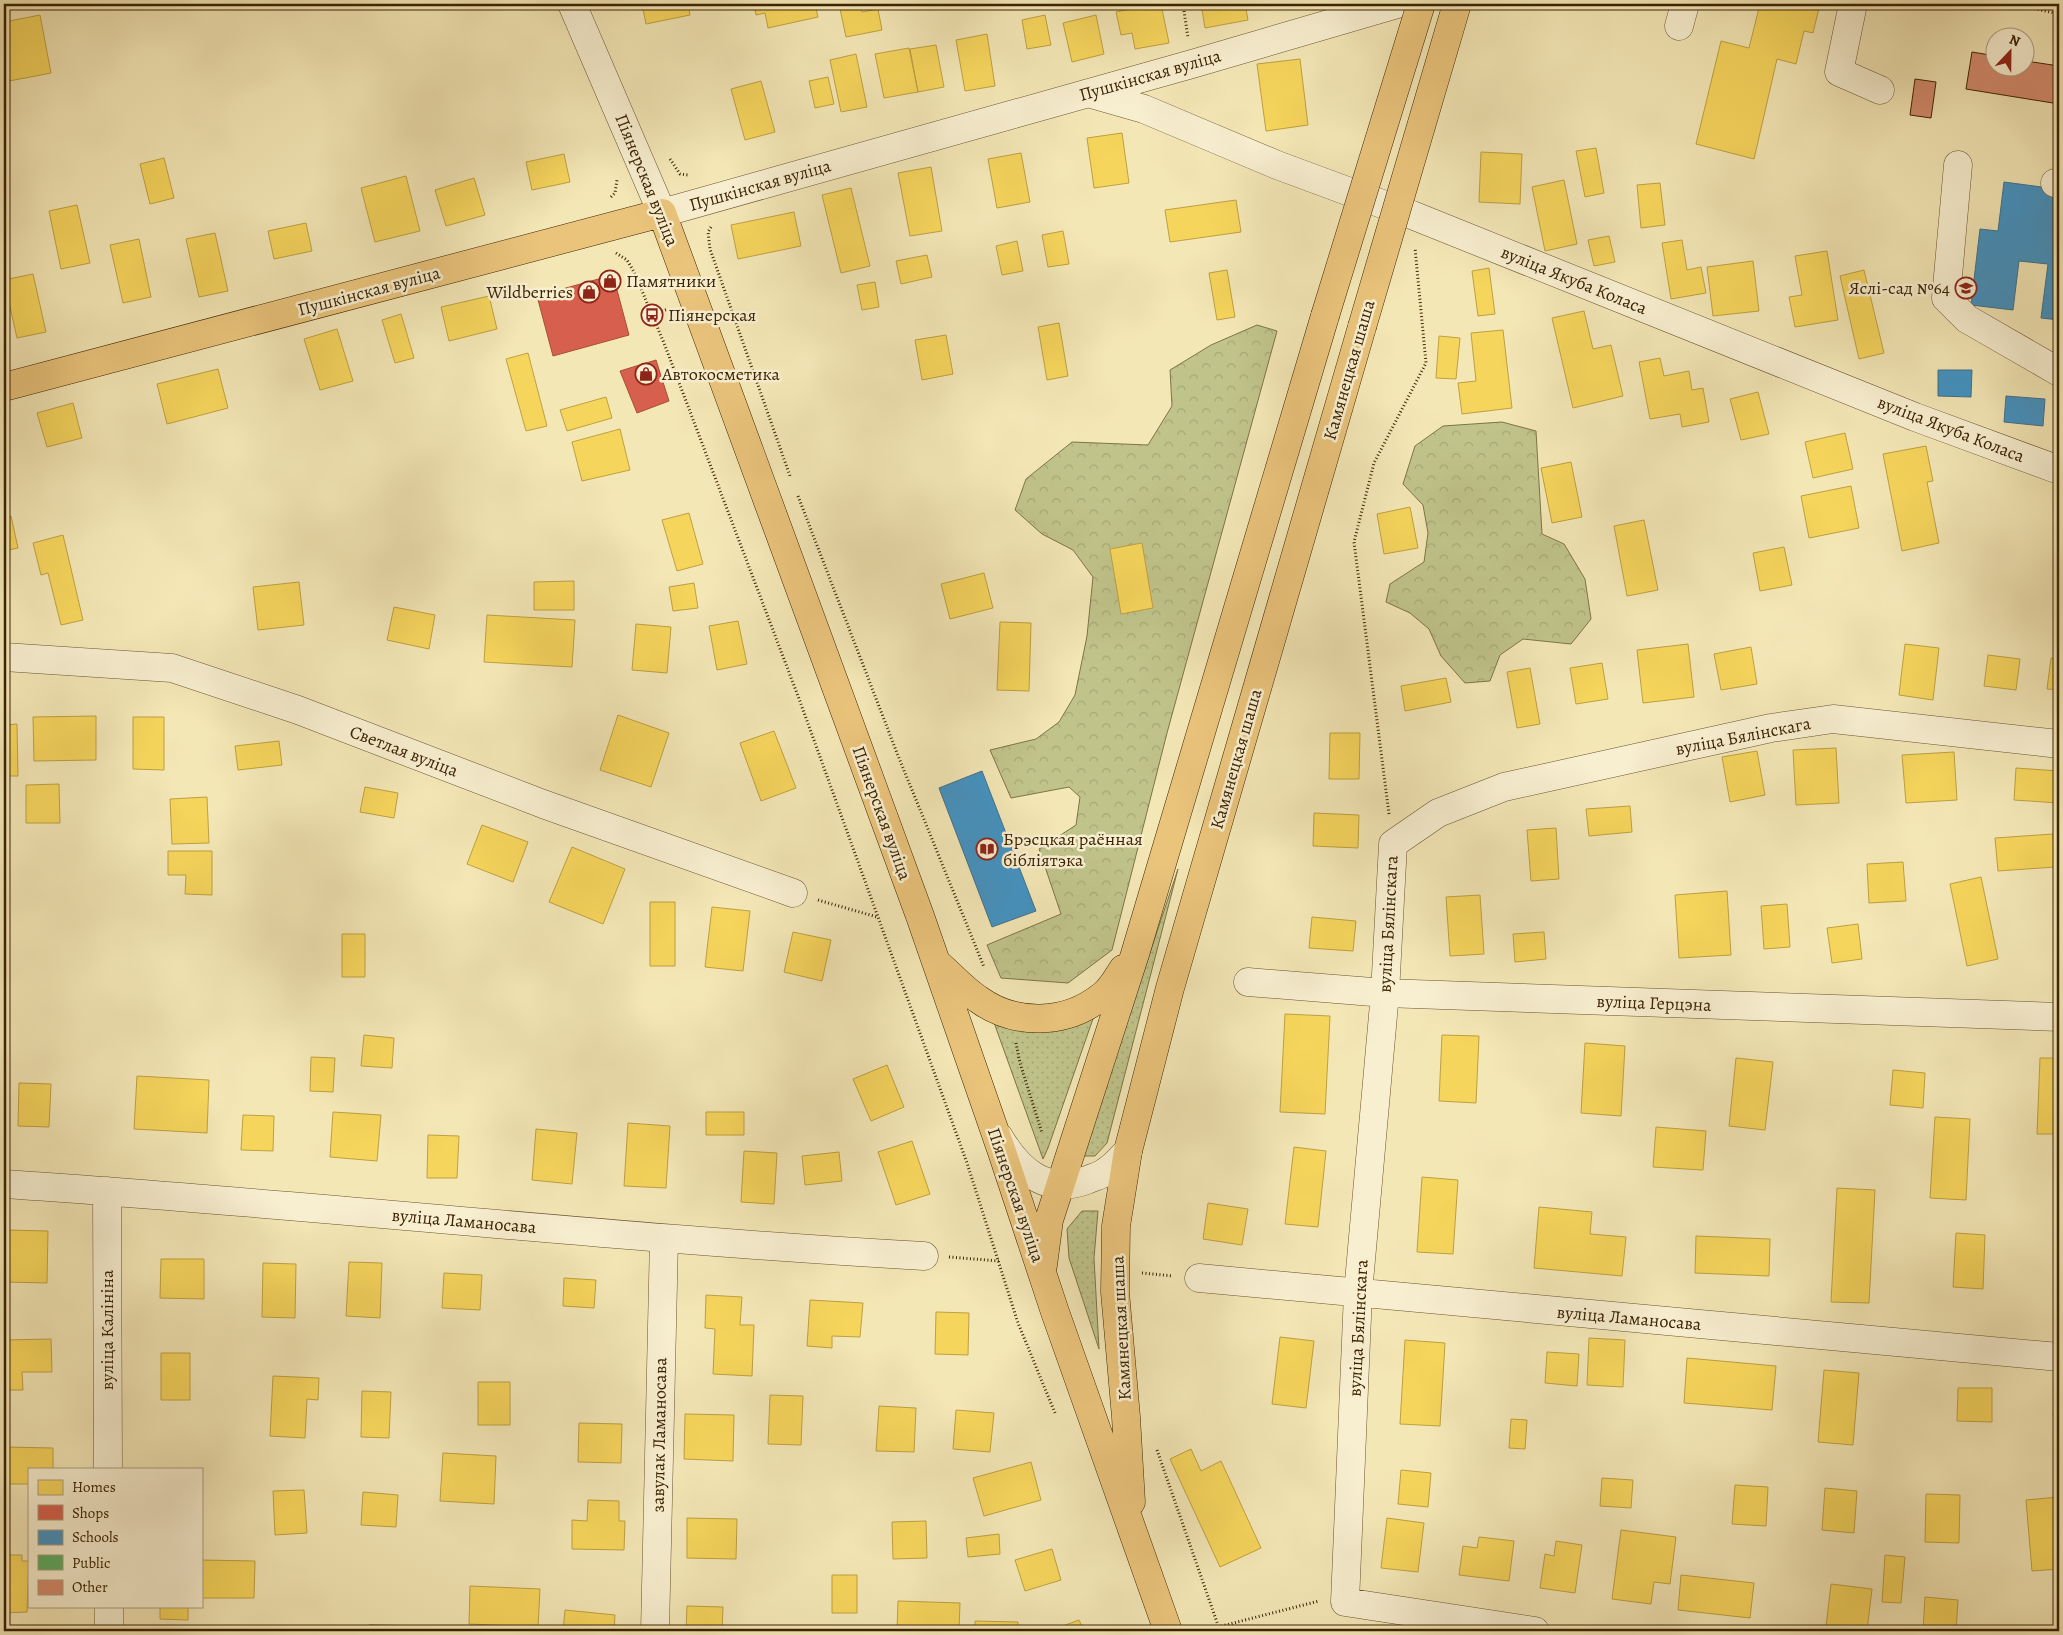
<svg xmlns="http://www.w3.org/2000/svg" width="2063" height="1635" font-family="Alegreya,serif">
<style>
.grass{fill:url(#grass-dots);stroke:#7e7446}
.forest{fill:url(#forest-crowns);stroke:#7e7446}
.homes{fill:#f6d55c;stroke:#bea041}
.shops{fill:#d6604d;stroke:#a84e36}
.schools{fill:#4393c3;stroke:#417189}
.public{fill:#5aae61;stroke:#518444}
.building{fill:#d48b6e;stroke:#3b2302}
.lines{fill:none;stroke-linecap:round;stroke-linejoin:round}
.minor-casing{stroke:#69542f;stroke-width:29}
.major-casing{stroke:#3b2302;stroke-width:29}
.path{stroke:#3b2302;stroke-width:3;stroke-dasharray:1 2.5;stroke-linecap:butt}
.minor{stroke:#f8efd0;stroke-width:28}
.major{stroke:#eac47b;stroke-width:28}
.major-bridge-casing{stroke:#3b2302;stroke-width:29;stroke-linecap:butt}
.major-bridge{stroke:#eac47b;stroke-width:28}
.labels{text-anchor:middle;stroke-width:5;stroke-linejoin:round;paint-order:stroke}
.street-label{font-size:18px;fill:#3b2302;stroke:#f8efd0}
.poi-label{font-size:18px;fill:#3b2302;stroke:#f8efd0;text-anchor:start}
</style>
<defs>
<pattern id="grass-dots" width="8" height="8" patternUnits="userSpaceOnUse" patternTransform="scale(1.25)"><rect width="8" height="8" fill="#c0c48b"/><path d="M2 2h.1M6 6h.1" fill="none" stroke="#a6a876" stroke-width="1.8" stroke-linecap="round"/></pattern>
<pattern id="forest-crowns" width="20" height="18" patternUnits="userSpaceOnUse" patternTransform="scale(1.25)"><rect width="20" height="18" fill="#c0c48b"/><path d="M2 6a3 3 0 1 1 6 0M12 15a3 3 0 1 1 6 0" fill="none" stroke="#a6a876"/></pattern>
</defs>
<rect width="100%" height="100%" fill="#f4e7b6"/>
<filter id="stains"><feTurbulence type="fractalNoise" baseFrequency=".004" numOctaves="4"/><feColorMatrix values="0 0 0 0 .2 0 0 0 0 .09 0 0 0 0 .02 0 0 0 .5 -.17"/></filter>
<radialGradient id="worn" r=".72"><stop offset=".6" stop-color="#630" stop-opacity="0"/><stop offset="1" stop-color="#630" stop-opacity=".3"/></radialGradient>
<path class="grass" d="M1178 869 1107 1143 1095 1156H1082Z
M1095 1013 1048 1148 1043 1159 992 1017Z
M1082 1211H1098L1094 1258 1099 1349 1069 1258 1067 1229Z"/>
<path class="forest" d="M1257 325 1277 331 1167 733 1112 950 1068 983 1001 978 987 945 1061 914 1039 849 1076 825 1080 797 1069 787 1011 798 990 750 1036 739 1059 722 1075 695 1087 636 1093 577 1073 550 1042 534 1015 510 1026 479 1072 442 1148 445 1172 406 1170 370 1211 345Z
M1502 422 1536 431 1542 534 1564 544 1585 579 1591 619 1571 644 1523 639 1500 655 1490 681 1465 683 1441 656 1429 629 1410 613 1386 602 1390 584 1424 562 1428 533 1423 505 1403 484 1415 446 1443 426Z"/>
<path class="homes" d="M642 4H688L690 15 646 24Z
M754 4H815L818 17 768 28 765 13 756 15Z
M839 4H860L862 12 878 9 882 30 846 37Z
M1153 4H1161L1169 43 1135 49 1132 33 1121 35 1116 12Z
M1201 4H1245L1248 20 1205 28Z
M1760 4H1820L1813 33 1804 31 1796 64 1777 59 1754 159 1696 144 1721 41 1749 48Z
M40 15 51 73 4 82V22Z
M1045 15 1051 45 1027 49 1022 20Z
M1096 15 1104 54 1072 62 1063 23Z
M987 34 995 86 965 91 956 40Z
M936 45 944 87 918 92 910 49Z
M909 48 918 92 884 98 875 54Z
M856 54 867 107 841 112 830 60Z
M1300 59 1308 125 1266 131 1257 64Z
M828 77 834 104 815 108 809 81Z
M761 81 775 132 745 140 731 89Z
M1122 133 1129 183 1094 188 1087 138Z
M1596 148 1604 193 1585 197 1576 151Z
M1481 152 1522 154 1520 204 1479 202Z
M1021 153 1030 202 997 208 988 159Z
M564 154 570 182 532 190 526 162Z
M164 158 174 198 150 204 140 164Z
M931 167 942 231 910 236 898 173Z
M406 176 420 231 375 242 361 188Z
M474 178 485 215 446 226 435 190Z
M1564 180 1577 244 1545 251 1532 187Z
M1660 183 1665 225 1641 228 1637 185Z
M851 188 870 266 841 273 822 195Z
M1236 200 1241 232 1170 242 1165 210Z
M77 205 90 263 61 269 49 211Z
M794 212 801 246 738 259 731 225Z
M306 223 312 251 274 259 268 231Z
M1063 231 1069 264 1048 267 1042 235Z
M215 233 228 291 199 297 186 239Z
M1609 236 1615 262 1594 266 1588 240Z
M139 239 151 297 123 303 110 245Z
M1682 240 1687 270 1701 267 1706 293 1671 299 1662 243Z
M1017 241 1023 271 1002 275 996 246Z
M1827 251 1838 320 1795 327 1789 297 1802 295 1795 256Z
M927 255 932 277 901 284 896 261Z
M1753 261 1759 311 1713 316 1707 267Z
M1489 268 1495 314 1478 316 1472 271Z
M1227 270 1235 317 1217 320 1209 273Z
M1864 270 1884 353 1859 359 1840 276Z
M33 274 46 332 17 338 4 280Z
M875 282 879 307 862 310 857 285Z
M489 296 497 329 449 341 441 307Z
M1584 311 1593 349 1611 345 1623 396 1573 408 1552 318Z
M401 314 414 358 395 363 382 320Z
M1059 323 1068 376 1047 380 1038 327Z
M337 329 353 381 320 390 304 339Z
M1503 330 1512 408 1462 414 1458 383 1476 381 1471 333Z
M946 335 953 374 922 380 915 340Z
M1439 336 1460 338 1456 379 1436 378Z
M528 353 547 426 526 431 506 359Z
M1660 358 1664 376 1689 371 1692 390 1703 388 1709 422 1682 427 1680 414 1650 419 1639 362Z
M218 369 228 408 167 424 157 384Z
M1758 392 1769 434 1741 440 1730 399Z
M606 397 612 418 567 431 560 410Z
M73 403 82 438 47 447 37 413Z
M620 429 630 470 582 481 572 442Z
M1845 433 1853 469 1813 478 1805 442Z
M1926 446 1933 481 1927 482 1939 543 1902 551 1883 454Z
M1571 462 1582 517 1552 523 1541 468Z
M1851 486 1859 528 1809 538 1801 496Z
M1410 507 1418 548 1384 554 1377 514Z
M689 513 703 564 677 571 662 520Z
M11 516 18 548 4 551V518Z
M1644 520 1658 590 1627 596 1614 526Z
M63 535 83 620 61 625 48 573 41 575 33 543Z
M1142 543 1153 608 1121 614 1110 549Z
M1784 547 1792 585 1760 591 1753 553Z
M984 573 993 608 950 619 941 584Z
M574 581V610H534V582Z
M299 582 304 625 258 630 253 587Z
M694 583 698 608 673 611 669 587Z
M394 607 435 615 429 649 387 640Z
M487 615 575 620 572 667 484 662Z
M738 621 747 664 717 670 709 626Z
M1000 622 1031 623 1029 691 997 690Z
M636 624 671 627 667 673 632 670Z
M1688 644 1694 697 1643 703 1637 650Z
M1905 644 1939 648 1933 700 1899 695Z
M1751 647 1757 684 1721 690 1714 654Z
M1988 655 2020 659 2016 690 1984 686Z
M2051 658 2059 659V690L2047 689Z
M1602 663 1608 699 1576 704 1570 668Z
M1530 668 1540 724 1517 728 1507 672Z
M1446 678 1451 702 1405 711 1401 686Z
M618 715 669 733 651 787 600 770Z
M96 716V760L34 761 33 717Z
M133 717H164V770L133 769Z
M17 724 18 776H4V725Z
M774 731 796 788 761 801 740 743Z
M1330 733H1360L1359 779H1329Z
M279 741 282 765 238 770 235 746Z
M1836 748 1839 803 1796 805 1793 750Z
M1757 751 1765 795 1730 802 1722 757Z
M1954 752 1957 800 1906 803 1902 755Z
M2016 768 2059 771V803L2014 800Z
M59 784 60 823H26V785Z
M365 787 398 793 394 818 360 812Z
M207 797 209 843 172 844 170 799Z
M1630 806 1632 832 1589 836 1586 809Z
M1314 813 1359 815 1358 848 1313 846Z
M482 825 528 842 513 882 467 864Z
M1556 828 1559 879 1531 881 1527 830Z
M2053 834 2055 867 1998 871 1995 838Z
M572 847 625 869 603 924 549 902Z
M168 851H212V895L185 894 186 875H168Z
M1903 862 1906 901 1869 903 1867 864Z
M1981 877 1998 959 1967 966 1950 884Z
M1727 891 1731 955 1679 958 1675 895Z
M1480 895 1484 954 1450 956 1446 897Z
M650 902H675V966H650Z
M1787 904 1790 947 1764 949 1761 906Z
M712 907 750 911 743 971 705 967Z
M1312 917 1356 921 1353 951 1309 948Z
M1858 924 1862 959 1832 963 1827 928Z
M793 932 831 940 822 981 784 972Z
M1544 932 1546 959 1515 962 1513 934Z
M342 934H365V977H342Z
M1285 1014 1330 1016 1325 1114 1280 1112Z
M364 1035 394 1038 392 1068 361 1066Z
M1442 1035 1479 1036 1476 1103 1439 1101Z
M1585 1043 1625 1046 1621 1116 1581 1113Z
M311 1057 335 1058 333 1092 310 1091Z
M1736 1058 1773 1062 1765 1130 1729 1126Z
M2040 1058H2059V1134H2037Z
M887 1065 904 1107 871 1121 853 1079Z
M1893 1070 1925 1073 1923 1108 1890 1105Z
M137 1076 209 1080 207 1133 134 1129Z
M19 1083 51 1084 49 1127 18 1126Z
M333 1112 381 1115 377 1161 330 1157Z
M706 1112H744V1135H706Z
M243 1115 274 1116 273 1151 241 1150Z
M1935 1117 1970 1119 1966 1200 1930 1198Z
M628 1123 670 1126 666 1188 624 1186Z
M1656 1127 1706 1131 1703 1170 1653 1167Z
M536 1129 577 1133 572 1184 532 1180Z
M428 1135 459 1136 457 1178H427Z
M912 1141 930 1194 896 1205 878 1152Z
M1294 1147 1326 1151 1318 1227 1285 1224Z
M744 1151 777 1153 774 1204 741 1202Z
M839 1152 842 1181 805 1185 802 1156Z
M1422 1177 1458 1180 1453 1254 1417 1252Z
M1837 1188 1875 1190 1869 1303 1831 1302Z
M1208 1203 1248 1209 1242 1245 1203 1239Z
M1539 1207 1592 1212 1590 1234 1626 1237 1622 1276 1534 1268Z
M7 1230 48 1231 47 1283 5 1282Z
M1956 1233 1985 1235 1983 1289 1953 1287Z
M1696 1236 1770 1239 1769 1276 1695 1273Z
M161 1259H204V1299L160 1298Z
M349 1262 382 1263 380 1318 346 1316Z
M263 1263 296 1264 295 1318 262 1317Z
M444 1273 482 1275 480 1310 442 1308Z
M564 1278 596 1280 594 1308 563 1306Z
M706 1295 742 1297 740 1325H754L752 1376 713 1374 715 1329 705 1328Z
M810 1300 863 1303 860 1337 832 1336V1348L807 1346Z
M936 1312 969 1313 968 1355 935 1354Z
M1280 1337 1314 1341 1306 1408 1272 1404Z
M1589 1338 1625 1340 1623 1387 1587 1385Z
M51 1339 52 1372H22L23 1390H4V1340Z
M1405 1340 1445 1343 1440 1426 1400 1424Z
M1547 1352 1579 1354 1577 1386 1545 1383Z
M161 1353H190V1400H161Z
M1687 1358 1776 1366 1772 1410 1684 1403Z
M1824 1370 1859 1373 1853 1445 1818 1442Z
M273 1376 319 1378 318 1400 307 1399 305 1438 270 1436Z
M478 1382H510V1425H478Z
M1958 1388H1992V1422L1957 1421Z
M362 1391 391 1392 389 1438 361 1437Z
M2055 1391 2059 1392V1416H2053Z
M770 1395 803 1396 801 1445 768 1444Z
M879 1406 916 1408 914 1452 876 1451Z
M956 1410 994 1413 990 1452 953 1449Z
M685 1414 734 1415 733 1461 684 1459Z
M1511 1419 1527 1420 1525 1449 1509 1448Z
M579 1423 622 1424 621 1463 578 1462Z
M4 1447 53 1448V1469H29V1484H4Z
M1191 1449 1201 1471 1221 1461 1261 1548 1220 1567 1170 1459Z
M443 1453 496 1456 494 1504 440 1501Z
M1031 1462 1041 1500 984 1516 973 1478Z
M1401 1470 1431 1473 1428 1507 1398 1504Z
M1602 1478 1633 1480 1631 1508 1600 1506Z
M1735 1485 1768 1487 1766 1526 1732 1524Z
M1825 1488 1857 1491 1854 1533 1822 1530Z
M304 1490 307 1533 275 1535 273 1491Z
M363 1492 398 1495 396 1527 361 1525Z
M1926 1494 1960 1495 1959 1543 1925 1542Z
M2059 1497V1569L2032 1571 2026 1500Z
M588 1500 619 1501V1521H625L624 1550 572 1549V1520L587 1521Z
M687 1518 737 1519 736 1559 687 1558Z
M1387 1518 1424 1523 1418 1572 1381 1568Z
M926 1521 927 1558 893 1559 892 1522Z
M1621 1530 1676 1537 1670 1584 1654 1582 1651 1604 1612 1599Z
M999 1534 1000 1554 968 1557 966 1538Z
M1479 1537 1514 1541 1509 1581 1459 1575 1463 1546 1477 1548Z
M1556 1541 1582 1545 1575 1593 1540 1588 1545 1554 1554 1556Z
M1052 1549 1061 1580 1025 1591 1015 1560Z
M4 1555H22V1561H29L27 1612 4 1613Z
M1885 1555 1905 1557 1901 1603 1882 1602Z
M201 1560 255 1561 254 1598H201Z
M832 1575H857V1613H832Z
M1681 1575 1754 1583 1750 1618 1678 1610Z
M1831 1584 1872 1589 1867 1631 1826 1627Z
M470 1586 540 1589 538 1627 469 1624Z
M1925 1597 1958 1600 1956 1631H1923Z
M898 1601 960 1603 959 1631H897Z
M160 1606H188V1620L160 1619Z
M687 1606 723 1607 722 1631H686Z
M565 1610 615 1615 614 1631H563Z
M1079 1620 1084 1631H1049Z
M975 1621 1018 1622V1631H975Z"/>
<path class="shops" d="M613 275 629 335 553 356 537 296Z
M656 360 669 401 637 413 620 371Z"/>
<path class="schools" d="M2004 182 2057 189 2054 214 2059 215V320L2041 318 2048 264 2019 261 2013 310 1971 305 1980 229 1998 231Z
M1938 370H1972L1971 397 1938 396Z
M2006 396 2045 399 2043 426 2004 422Z
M982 771 1036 911 992 927 939 788Z"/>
<path class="public" d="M369 1625 434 1626V1631H369Z"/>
<path class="building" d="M1972 52 1996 56V68H2026V61L2059 66V104L1966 89Z
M1915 79 1936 82 1931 118 1910 115Z"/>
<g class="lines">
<g class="minor-casing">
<path id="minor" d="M572 4 662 213 1192 64 1397 4
M1853 4 1839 72 1880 90
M1679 26 1685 4
M1088 93 1144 109 1277 165 1412 215 1915 417 2059 470
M1958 165 1946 298 1967 319 2059 372
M2055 183H2059
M4 657 172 668 298 710 543 804 793 893
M1248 982 1385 993 2059 1017
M999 1137C1019 1171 1046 1195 1087 1180 1093 1177 1100 1176 1105 1172 1114 1167 1121 1158 1128 1151
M4 1184C311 1204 617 1239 924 1256
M107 1191 108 1469
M1199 1278 2059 1357
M109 1606V1631
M655 1631 664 1239
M1535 1631 1345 1602 1358 1293 1385 993 1393 844 1438 813 1504 787 1771 728 1833 719 2059 744"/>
</g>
<g class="major-casing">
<path id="major" d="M4 387 662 213 920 916 1002 1152 1055 1312 1168 1631
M938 964C951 975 963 989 978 999 1015 1026 1066 1025 1102 996 1111 990 1117 978 1123 969
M1043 1265 1049 1220 1135 954 1325 316
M1131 1502 1126 1417 1115 1292 1116 1226 1128 1151 1170 988 1362 327"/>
</g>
<path class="path" d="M1183 4 1188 38
M2014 4 2059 14
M670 159 680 174 688 175
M611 197 615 193 617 180
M711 227 708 232 710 249 790 476
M616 253 627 260 634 272 664 343 798 696 967 1163 1018 1323 1055 1413
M652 315 668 309
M798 496 897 753 984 967
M1389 814 1354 542 1374 463 1426 363 1415 248
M818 900 877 917
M1016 1043 1020 1063 1042 1133
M949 1257 999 1261
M1142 1273 1173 1276
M1157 1450 1220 1631
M1218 1627 1319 1601"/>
<use href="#minor" class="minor"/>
<use href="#major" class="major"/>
<g class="major-bridge-casing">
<path id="major-bridge" d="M1325 316 1421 4
M1362 327 1457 4"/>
</g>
<use href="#major-bridge" class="major-bridge"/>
</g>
<defs>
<g id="shop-ring" transform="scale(1.125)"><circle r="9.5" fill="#f8efd0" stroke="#8f2418" stroke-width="1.5"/><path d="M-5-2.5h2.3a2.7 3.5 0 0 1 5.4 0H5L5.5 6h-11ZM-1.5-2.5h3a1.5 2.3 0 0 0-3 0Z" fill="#8f2418"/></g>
<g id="school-ring" transform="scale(1.125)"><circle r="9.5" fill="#f8efd0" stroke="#8f2418" stroke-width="1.5"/><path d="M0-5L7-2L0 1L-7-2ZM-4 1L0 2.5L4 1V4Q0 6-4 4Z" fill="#8f2418"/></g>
<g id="bus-ring" transform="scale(1.125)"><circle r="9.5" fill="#f8efd0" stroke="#8f2418" stroke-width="1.5"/><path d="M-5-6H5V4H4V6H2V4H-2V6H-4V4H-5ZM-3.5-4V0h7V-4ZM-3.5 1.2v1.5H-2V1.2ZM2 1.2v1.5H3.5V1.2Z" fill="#8f2418"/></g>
<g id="library-ring" transform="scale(1.125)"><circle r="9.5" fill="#f8efd0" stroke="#8f2418" stroke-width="1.5"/><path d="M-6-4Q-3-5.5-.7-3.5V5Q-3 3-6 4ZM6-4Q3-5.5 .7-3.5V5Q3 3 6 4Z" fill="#8f2418"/></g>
</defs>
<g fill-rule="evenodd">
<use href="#shop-ring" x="610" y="281"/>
<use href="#school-ring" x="1966" y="288"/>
<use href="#shop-ring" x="589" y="292"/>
<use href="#bus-ring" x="652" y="315"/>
<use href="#shop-ring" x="646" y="374"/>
<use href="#library-ring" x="987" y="849"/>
</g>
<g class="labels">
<g class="street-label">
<text transform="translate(1150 75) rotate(-16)" y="6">Пушкінская вуліца</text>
<text transform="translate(647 180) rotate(68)" y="6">Піянерская вуліца</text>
<text transform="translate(760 185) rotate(-16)" y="6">Пушкінская вуліца</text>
<text transform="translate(1574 280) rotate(22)" y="6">вуліца Якуба Коласа</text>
<text transform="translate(369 291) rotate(-15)" y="6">Пушкінская вуліца</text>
<text transform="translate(1349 370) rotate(-74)" y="6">Камянецкая шаша</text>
<text transform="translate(1951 429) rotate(21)" y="6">вуліца Якуба Коласа</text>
<text transform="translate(1743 736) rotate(-11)" y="6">вуліца Бялінскага</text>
<text transform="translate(404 751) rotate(21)" y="6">Светлая вуліца</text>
<text transform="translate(1236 759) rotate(-74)" y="6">Камянецкая шаша</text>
<text transform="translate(882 813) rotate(70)" y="6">Піянерская вуліца</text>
<text transform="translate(1388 924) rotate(-87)" y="6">вуліца Бялінскага</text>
<text transform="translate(1654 1003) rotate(2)" y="6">вуліца Герцэна</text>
<text transform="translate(1016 1195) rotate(71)" y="6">Піянерская вуліца</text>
<text transform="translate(464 1221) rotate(5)" y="6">вуліца Ламаносава</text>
<text transform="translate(1629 1318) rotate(5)" y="6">вуліца Ламаносава</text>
<text transform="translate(1121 1328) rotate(-93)" y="6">Камянецкая шаша</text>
<text transform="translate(1358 1328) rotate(-87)" y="6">вуліца Бялінскага</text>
<text transform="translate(107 1330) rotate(-90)" y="6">вуліца Калініна</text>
<text transform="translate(659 1435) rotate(-89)" y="6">завулак Ламаносава</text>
</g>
<g class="poi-label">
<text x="626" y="287">Памятники</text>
<text x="1950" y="294" text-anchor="end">Яслі-сад №64</text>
<text x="573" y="298" text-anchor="end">Wildberries</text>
<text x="668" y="321">Піянерская</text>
<text x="662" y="380">Автокосметика</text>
<text x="1003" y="845">Брэсцкая раённая<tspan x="1003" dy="21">бібліятэка</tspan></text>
</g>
</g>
<rect width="2063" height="1635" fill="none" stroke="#f4e7b6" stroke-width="20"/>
<rect x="5" y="5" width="2053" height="1625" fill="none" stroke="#3b2302" stroke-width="2.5"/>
<rect x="10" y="10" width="2043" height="1615" fill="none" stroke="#3b2302"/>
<rect x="28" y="1468" width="175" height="140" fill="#f8efd0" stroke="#ac9d7e"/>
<rect x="38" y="1480" width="25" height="15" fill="#f6d55c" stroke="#ac9d7e"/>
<text x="72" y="1492" font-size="15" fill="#3b2302">Homes</text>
<rect x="38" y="1505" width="25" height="15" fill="#d6604d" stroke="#ac9d7e"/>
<text x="72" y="1518" font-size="15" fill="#3b2302">Shops</text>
<rect x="38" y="1530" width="25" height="15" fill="#4393c3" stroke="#ac9d7e"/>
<text x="72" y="1542" font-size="15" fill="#3b2302">Schools</text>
<rect x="38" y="1555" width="25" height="15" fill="#5aae61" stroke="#ac9d7e"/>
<text x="72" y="1568" font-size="15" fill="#3b2302">Public</text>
<rect x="38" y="1580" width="25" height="15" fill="#d48b6e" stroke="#ac9d7e"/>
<text x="72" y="1592" font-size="15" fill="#3b2302">Other</text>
<g transform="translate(2010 52) rotate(22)"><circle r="24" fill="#f8efd0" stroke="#ac9d7e"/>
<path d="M0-4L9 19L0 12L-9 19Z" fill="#8f2418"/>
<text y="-8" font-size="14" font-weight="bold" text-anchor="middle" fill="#3b2302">N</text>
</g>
<rect width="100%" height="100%" filter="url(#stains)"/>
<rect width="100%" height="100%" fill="url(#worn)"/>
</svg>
